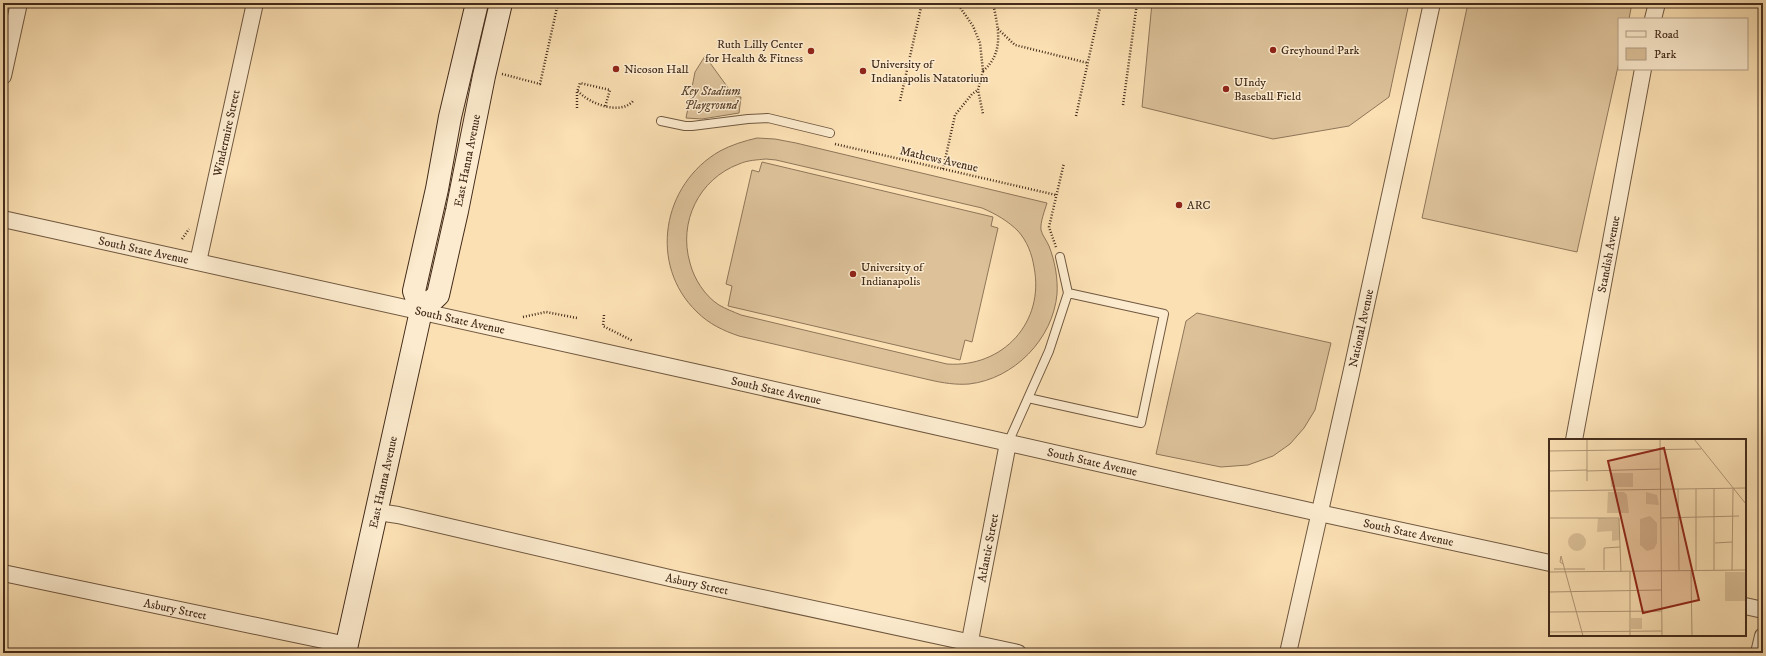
<svg xmlns="http://www.w3.org/2000/svg" width="1766" height="656" font-family="'IM FELL DW Pica',serif">
<style>
.green{fill:#dcc199;stroke:#8f765a;fill-rule:evenodd}
.lines{fill:none;stroke-linecap:round;stroke-linejoin:round}
.lane-casing{stroke:#705840;stroke-width:10}
.street-casing{stroke:#705840;stroke-width:18}
.secondary-casing{stroke:#422a1a;stroke-width:24}
.path{stroke:#422a1a;stroke-width:2.5;stroke-dasharray:1 2;stroke-linecap:butt}
.lane{stroke:#fcebce;stroke-width:8}
.street{stroke:#fcebce;stroke-width:16}
.secondary{stroke:#fcebce;stroke-width:22}
.poi-dot{fill:#8f2418;stroke:#fcebce;stroke-width:1.5}
.labels{text-anchor:middle;stroke-width:3;stroke-linejoin:round;paint-order:stroke}
.poi-label{font-size:12px;fill:#422a1a;stroke:#fcebce;text-anchor:start}
.park-label{font-size:12px;font-style:italic;fill:#614833;stroke:#fcebce}
.street-label{font-size:12px;fill:#422a1a;stroke:#fcebce}
.inset-road{fill:none;stroke:#b19776;stroke-width:1}
.view{fill:#8f2418;fill-opacity:0.15;stroke:#8f2418;stroke-width:2}
.inset-edge{fill:none;stroke:#422a1a;stroke-width:2}
</style>
<rect width="100%" height="100%" fill="#fbe0b3"/>
<filter id="stains"><feTurbulence type="fractalNoise" baseFrequency=".005" numOctaves="4"/><feColorMatrix values="0 0 0 0 .2 0 0 0 0 .09 0 0 0 0 .02 0 0 0 .5 -.17"/></filter>
<radialGradient id="worn" r=".72"><stop offset=".6" stop-color="#630" stop-opacity="0"/><stop offset="1" stop-color="#630" stop-opacity=".3"/></radialGradient>
<path class="green" d="M1152 3H1409L1389 97 1349 126 1273 139 1142 107Z
M1468 3H1632L1629 19H1619V62L1577 252 1422 218Z
M705 56 734 96 741 97 739 113 702 119 686 118 695 72Z
M757 138 775 139 796 143 1047 203C1045 210 1040 222 1041 230 1042 235 1047 241 1049 246 1055 261 1058 279 1057 294 1053 339 1014 379 969 384 956 385 943 383 930 380L739 336C724 331 709 324 697 312 648 265 662 184 720 151 731 145 744 141 757 138ZM766 159 776 160 982 208C996 214 1008 221 1018 231 1027 241 1032 254 1034 267 1045 322 1003 368 947 364L741 315C734 312 726 309 719 305 705 296 694 279 690 263 678 222 699 179 739 164 748 160 757 160 766 159Z
M762 162 993 217 991 226 998 228 972 342 965 340 960 360 728 306 732 286 726 284 752 170 759 172Z
M1197 313 1331 343 1315 410 1304 428 1290 444 1273 456 1248 465 1221 467 1156 454 1186 321Z"/>
<g class="lines">
<g class="lane-casing">
<path id="lane" d="M661 121 685 126H692L748 119 768 118 830 133
M1028 398 1141 423 1164 314 1068 293
M1008 443 1049 351 1068 293 1060 257"/>
</g>
<g class="street-casing">
<g id="street">
<path d="M1653 19 1657 3"/>
<path d="M3 76 19 3"/>
<path id="s1" d="M3 219 717 377 1319 513 1550 563"/>
<path id="s2" d="M198 262 255 3"/>
<path id="s3" d="M1574 440 1643 69"/>
<path id="s4" d="M378 512 398 515 674 579 1018 653"/>
<path id="s5" d="M3 573 347 645"/>
<path d="M1745 606 1763 610"/>
<path id="s6" d="M968 651 1008 443"/>
<path id="s7" d="M1288 653 1351 374 1432 3"/>
<path d="M1759 653 1763 636"/>
</g>
</g>
<g class="secondary-casing">
<g id="secondary">
<path id="s8" d="M421 311 438 295 457 211 484 76 501 3"/>
<path id="s9" d="M345 653 421 311 414 291 437 189 450 117 477 3"/>
</g>
</g>
<path class="path" d="M957 3 973 26 980 43 983 71 978 90 983 114
M998 29 1015 45 1088 63
M983 71C1005 52 998 28 993 3
M502 74 540 84 558 3
M578 91C588 103 620 116 633 101
M900 101 922 3
M1123 105 1137 3
M577 108V92L580 83 610 90 605 107
M1076 116 1101 3
M835 144 1056 195
M943 169 955 115 972 94 978 90
M182 239 189 229
M1056 247 1049 227 1064 163
M604 315 603 326 633 341
M523 317 546 312 577 318"/>
<use href="#lane" class="lane"/>
<use href="#street" class="street"/>
<use href="#secondary" class="secondary"/>
</g>
<g class="poi-dot">
<circle cx="1273" cy="50" r="4"/>
<circle cx="811" cy="51" r="4"/>
<circle cx="616" cy="69" r="4"/>
<circle cx="863" cy="71" r="4"/>
<circle cx="1226" cy="89" r="4"/>
<circle cx="1179" cy="205" r="4"/>
<circle cx="853" cy="274" r="4"/>
</g>
<g class="labels">
<g class="poi-label">
<text x="803" y="48" text-anchor="end">Ruth Lilly Center<tspan x="803" dy="14">for Health &amp; Fitness</tspan></text>
<text x="1281" y="54">Greyhound Park</text>
<text x="871" y="68">University of<tspan x="871" dy="14">Indianapolis Natatorium</tspan></text>
<text x="624" y="73">Nicoson Hall</text>
<text x="1234" y="86">UIndy<tspan x="1234" dy="14">Baseball Field</tspan></text>
<text x="1187" y="209">ARC</text>
<text x="861" y="271">University of<tspan x="861" dy="14">Indianapolis</tspan></text>
</g>
<g class="park-label">
<text x="711" y="95">Key Stadium<tspan x="711" dy="14">Playground</tspan></text>
</g>
<g class="street-label">
<text dy="4" stroke="none"><textPath href="#s2" startOffset="132">Windermire Street</textPath></text>
<text transform="translate(939 159) rotate(13)" y="4">Mathews Avenue</text>
<text dy="4" stroke="none"><textPath href="#s8" startOffset="161">East Hanna Avenue</textPath></text>
<text dy="4" stroke="none"><textPath href="#s1" startOffset="144">South State Avenue</textPath></text>
<text dy="4" stroke="none"><textPath href="#s3" startOffset="189">Standish Avenue</textPath></text>
<text dy="4" stroke="none"><textPath href="#s1" startOffset="468">South State Avenue</textPath></text>
<text dy="4" stroke="none"><textPath href="#s7" startOffset="333">National Avenue</textPath></text>
<text dy="4" stroke="none"><textPath href="#s1" startOffset="792">South State Avenue</textPath></text>
<text dy="4" stroke="none"><textPath href="#s1" startOffset="1116">South State Avenue</textPath></text>
<text dy="4" stroke="none"><textPath href="#s9" startOffset="175">East Hanna Avenue</textPath></text>
<text dy="4" stroke="none"><textPath href="#s1" startOffset="1440">South State Avenue</textPath></text>
<text dy="4" stroke="none"><textPath href="#s6" startOffset="105">Atlantic Street</textPath></text>
<text dy="4" stroke="none"><textPath href="#s4" startOffset="327">Asbury Street</textPath></text>
<text dy="4" stroke="none"><textPath href="#s5" startOffset="176">Asbury Street</textPath></text>
</g>
</g>
<g transform="translate(1549 439)">
<rect width="197" height="197" fill="#fbe0b3"/>
<path d="M61 34H84V48H62ZM59 53H75L78 56 80 74H58ZM97 53 108 56 110 66 97 65ZM101 77 108 84V104L105 110 98 112 91 106V80ZM49 79 70 80V101L63 102V92L48 93ZM19 103a9 9 0 1 1 18 0a9 9 0 1 1-18 0ZM176 133H197V162H176ZM82 179H93V190H82Z" fill="#dcc199"/>
<path class="inset-road" d="M38 0V42M111 0 113 197M145 0 197 65M0 12 152 10M0 32 38 31M38 32 111 30M129 50 130 131M147 50V131M165 50V131M0 52 197 49M0 79H70L72 133M112 79 190 77M166 104 183 103M14 125 11 123 12 117 34 197M5 130H36M55 131V109L71 108M183 131 184 50M142 132 143 197M0 133 197 131M81 133V197M0 153 112 151M0 173 113 172M0 193 113 192"/>
<path class="view" d="M115 9 150 161 94 174 59 22Z"/>
<rect width="197" height="197" class="inset-edge"/>
</g>
<rect width="1766" height="656" fill="none" stroke="#fbe0b3" stroke-width="16"/>
<rect x="4" y="4" width="1758" height="648" fill="none" stroke="#422a1a" stroke-width="2"/>
<rect x="8" y="8" width="1750" height="640" fill="none" stroke="#422a1a"/>
<rect x="1618" y="18" width="130" height="52" fill="#fcebce" stroke="#b29e86"/>
<rect x="1626" y="31" width="20" height="6" fill="#fcebce" stroke="#b29e86"/>
<text x="1654" y="38" font-size="12" fill="#422a1a">Road</text>
<rect x="1626" y="48" width="20" height="12" fill="#dcc199" stroke="#b29e86"/>
<text x="1654" y="58" font-size="12" fill="#422a1a">Park</text>
<rect width="100%" height="100%" filter="url(#stains)"/>
<rect width="100%" height="100%" fill="url(#worn)"/>
</svg>
